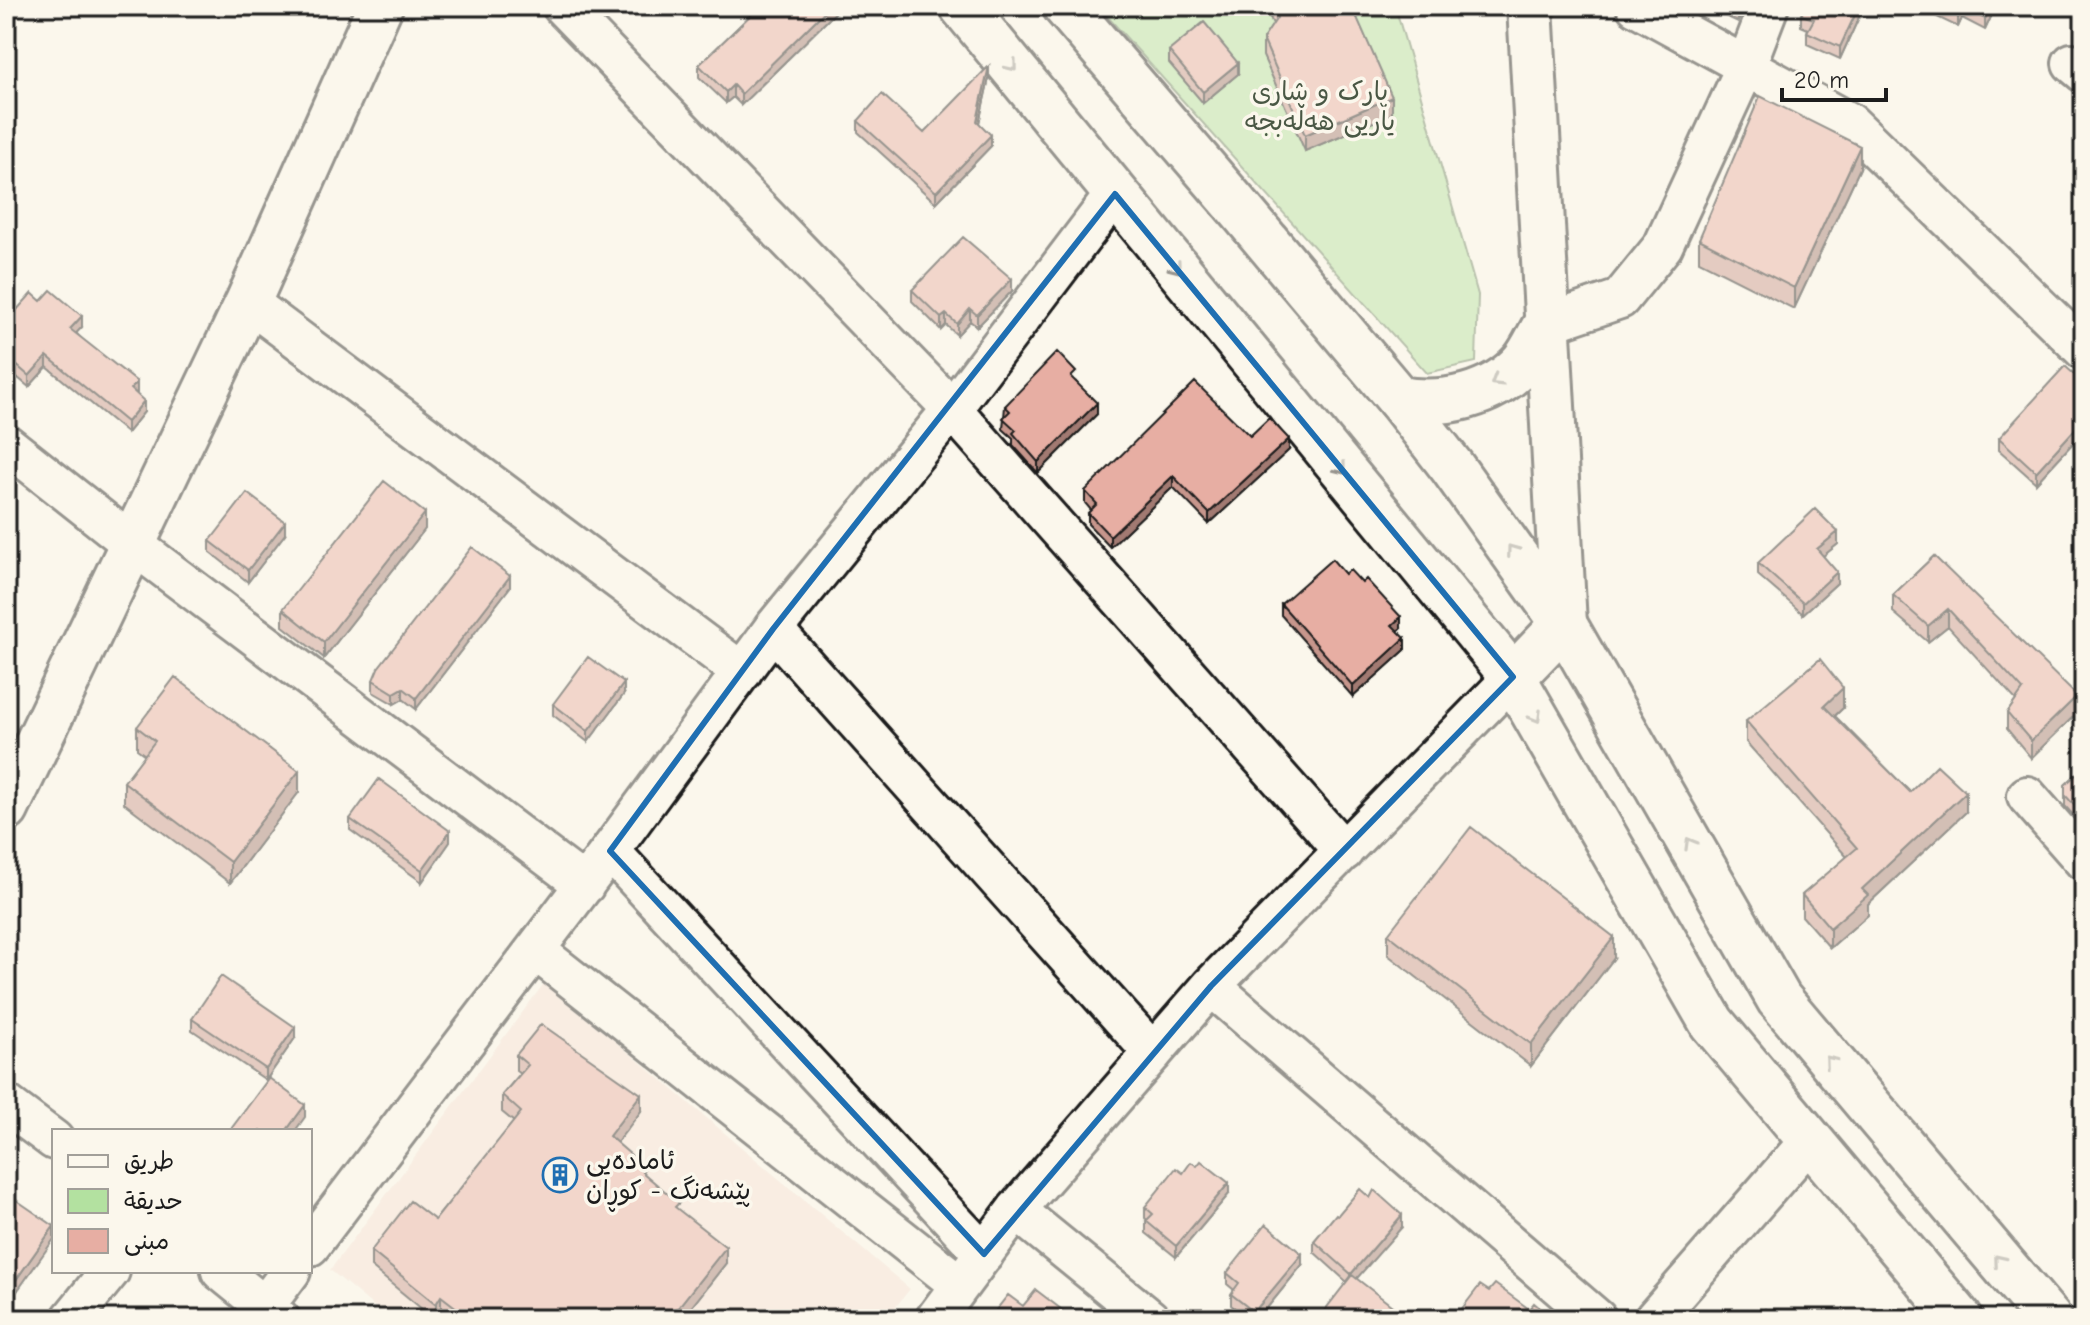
<svg xmlns="http://www.w3.org/2000/svg" width="2090" height="1325" font-family="'Comic Neue','Playpen Sans Arabic',sans-serif">
<style>
.built{fill:#f5e1d6}
.green{fill:#b3e1a0;stroke:#687e5e;stroke-width:2}
.lines{fill:none;stroke-linecap:round;stroke-linejoin:round}
.minor-casing{stroke:#1c1c1c;stroke-width:44}
.tertiary-casing{stroke:#1c1c1c;stroke-width:50}
.secondary-casing{stroke:#1c1c1c;stroke-width:50}
.minor{stroke:#fbf7ec;stroke-width:38}
.tertiary{stroke:#fbf7ec;stroke-width:44}
.secondary{stroke:#fbf7ec;stroke-width:44}
.wall{fill:#c7968c;stroke:#1c1c1c;stroke-width:2}
.shaded-wall{fill:#a27a72;stroke:#1c1c1c;stroke-width:2}
.building{fill:#e7aea3;stroke:#1c1c1c;stroke-width:2}
.oneway{stroke:#97948e}
.marked{fill:none;stroke:#1f6fb2;stroke-width:6;stroke-linejoin:round}
.labels{text-anchor:middle;stroke-width:7;stroke-linejoin:round;paint-order:stroke}
.park-label{font-size:26px;fill:#495744;stroke:#fbf7ec}
.poi-label{font-size:26px;fill:#1c1c1c;stroke:#fbf7ec;text-anchor:start}
</style>
<rect width="100%" height="100%" fill="#fbf7ec"/>
<filter id="ink" filterUnits="userSpaceOnUse"><feTurbulence type="fractalNoise" baseFrequency=".0125" numOctaves="2"/><feDisplacementMap in="SourceGraphic" scale="16" xChannelSelector="R" yChannelSelector="G"/><feConvolveMatrix kernelMatrix="1 2 1 2 8 2 1 2 1" color-interpolation-filters="sRGB"/></filter>
<g filter="url(#ink)">
<path class="built" d="M545 982 910 1289 886 1319H389L330 1270Z"/>
<path class="green" d="M1098 6H1395L1478 295 1476 362 1427 373Z"/>
<g class="lines">
<g class="minor-casing">
<path id="minor" d="M562 6 952 409 1344 851
M1636 6 1850 123 2084 350
M2072 63 2084 73
M248 302 742 672
M1546 324 1620 299 1663 246 1746 66 1769 6
M6 444 131 543 585 885
M773 629 1153 1053
M2027 796 2084 861
M610 851 984 1254
M535 950 960 1285
M1211 986 1597 1319
M6 1104 54 1140
M1016 1210 1150 1319
M310 1246 610 851 773 629 952 409 1115 194
M221 1271 280 1319
M264 1307 291 1271
M71 1319 110 1271
M935 1319 1016 1210 1211 986 1513 677
M1654 1319 1810 1140"/>
</g>
<g class="tertiary-casing">
<path id="tertiary" d="M1399 399C1443 407 1494 396 1524 361 1533 350 1539 335 1546 324
M1513 677 1564 624 1530 6
M6 809 248 302 380 6"/>
</g>
<g class="secondary-casing">
<path id="secondary" d="M962 6 1513 677 1712 1023 1960 1319
M1065 6 1242 212 1399 399 1452 467 1564 624 1779 999 2049 1319"/>
</g>
<use href="#minor" class="minor"/>
<use href="#tertiary" class="tertiary"/>
<use href="#secondary" class="secondary"/>
</g>
<path class="wall" d="M760 6H842L741 105 733 97 726 103 699 77V65Z
M1265 6H1352L1392 114 1305 151 1263 56V39L1273 24Z
M1703 6H1746L1738 22Z
M1805 6H1864L1840 59 1807 44V32L1808 29 1801 26V15Z
M1931 6H1996L1985 30 1962 18 1958 27 1931 14Z
M1169 51 1238 74 1203 103 1169 63Z
M989 78 979 123 991 146 936 203 858 132V121L924 133Z
M1860 168 1794 309 1699 261V239Z
M912 290 1012 291 977 327 970 321 957 335 946 325 941 330 912 301Z
M41 301 82 327 76 333 136 394 144 412 127 433 47 367 29 387 6 368V322Z
M1076 382 1097 414 1038 473 1013 445V438L1003 429 1005 406Z
M2084 383V431L2036 483 1999 450V438Z
M1250 436 1289 450 1209 524 1173 487 1110 547 1088 524V513L1091 510 1085 503V491Z
M425 529 324 658 283 626V609Z
M285 534 248 582 210 552V541Z
M1838 544 1823 556 1837 583 1803 614 1758 575V563Z
M1934 556 2077 713 2031 758 2007 729V713L2016 700 1948 626 1928 642 1893 612V595Z
M1345 574 1401 628 1398 631 1405 650 1353 697 1281 615V604Z
M510 587 416 709 403 699 394 704 373 692V680Z
M624 694 588 742 553 715V704Z
M1843 708 1835 716 1910 792 1966 812 1868 904V915L1830 948 1802 916V895L1847 857 1746 742V721Z
M137 727 299 792 230 883 124 803V782L145 755 137 749Z
M2084 767V827L2065 806V785Z
M350 819 450 842 422 882 350 830Z
M1388 934 1614 958 1531 1066 1388 955Z
M192 1019 295 1038 266 1080 192 1030Z
M516 1055 641 1111 616 1143 726 1263 682 1319H450L441 1313 436 1319H434L371 1267V1251L435 1220 514 1122 502 1112V1095L520 1074 516 1071Z
M1183 1173 1229 1194 1176 1257 1146 1233V1221L1147 1220 1145 1218V1207Z
M1338 1215 1402 1227 1347 1282 1314 1252V1241Z
M1302 1265 1258 1319H1249L1231 1305V1294L1234 1290 1227 1284V1273Z"/>
<path class="shaded-wall" d="M830 6H842L741 105V94Z
M1741 6H1746L1738 22V11Z
M1859 6H1864L1840 59V47Z
M1991 6H1996L1985 30V19Z
M1962 7V18L1958 27V16Z
M1238 63V74L1203 103V92Z
M989 66V78L977 132V121Z
M733 85V97L726 103V92Z
M1392 97V114L1305 151V135Z
M991 135V146L936 203V192Z
M1860 146V168L1794 309V288Z
M1012 279V291L977 327V315Z
M970 309V321L957 335V324Z
M946 314V325L941 330V318Z
M82 316V327L70 340V329Z
M47 356V367L29 387V376Z
M137 382V394L131 389Z
M144 401V412L127 433V422Z
M1097 403V414L1038 473V462Z
M2084 419V431L2036 483V472Z
M1289 439V450L1209 524V513Z
M1173 476V487L1110 547V536Z
M425 513V529L324 658V642Z
M285 522V534L248 582V570Z
M1838 532V544L1817 561V549Z
M1837 572V583L1803 614V603Z
M510 576V587L416 709V698Z
M1948 609V626L1928 642V626Z
M1401 617V628L1392 636V625Z
M1405 638V650L1353 697V686Z
M624 683V694L588 742V731Z
M403 688V699L394 704V693Z
M1843 688V708L1824 726V706Z
M2077 696V713L2031 758V741Z
M299 771V792L230 883V862Z
M1966 792V812L1868 904V915L1830 948V928L1862 889Z
M450 831V842L422 882V870Z
M1614 937V958L1531 1066V1044Z
M295 1027V1038L266 1080V1069Z
M641 1094V1111L609 1153V1136Z
M305 1105V1117L295 1131H286Z
M1229 1183V1194L1176 1257V1246Z
M1402 1215V1227L1351 1285V1274Z
M54 1226V1239L6 1307V1294Z
M726 1247V1263L682 1319H669Z
M1302 1254V1265L1258 1319H1254V1312Z
M441 1296V1313L436 1319V1304Z"/>
<path class="building" d="M760 6H830L741 94 733 85 726 92 699 65Z
M1272 6H1352L1392 97 1305 135 1263 39 1277 18Z
M1727 6H1741L1738 11Z
M1805 6H1859L1840 47 1807 32 1814 19 1801 15Z
M1937 6H1991L1985 19 1962 7 1958 16Z
M1204 22 1238 63 1203 92 1169 51Z
M989 66 977 121 991 135 936 192 858 121 882 94 924 133Z
M1760 96 1860 146 1794 288 1699 239Z
M963 237 1012 279 977 315 970 309 957 324 946 314 941 318 912 290Z
M51 290 82 316 70 329 137 382 131 389 144 401 127 422 47 356 29 376 6 356V322L32 293 41 301Z
M1057 352 1076 372 1071 377 1097 403 1038 462 1013 433 1016 430 1003 418 1010 411 1005 406Z
M2065 366 2084 383V419L2036 472 1999 438Z
M1195 382 1250 436 1269 418 1289 439 1209 513 1173 476 1110 536 1088 513 1097 504 1085 491Z
M384 481 425 513 324 642 283 609Z
M247 493 285 522 248 570 210 541Z
M1815 509 1838 532 1817 549 1837 572 1803 603 1758 563Z
M472 547 510 576 416 698 403 688 394 693 373 680 378 668Z
M1934 556 2077 696 2031 741 2007 713 2023 690 1948 609 1928 626 1893 595Z
M1332 559 1345 574 1350 570 1362 583 1366 579 1401 617 1392 625 1405 638 1353 686 1281 604Z
M588 657 624 683 588 731 553 704Z
M1820 659 1843 688 1824 706 1910 792 1937 765 1966 792 1862 889 1868 895 1830 928 1802 895 1857 848 1746 721Z
M175 677 299 771 230 862 124 782 155 741 137 727Z
M2084 767V816L2065 795V785Z
M379 779 450 831 422 870 350 819Z
M1471 827 1614 937 1531 1044 1388 934Z
M221 976 295 1027 266 1069 192 1019Z
M541 1024 641 1094 609 1136 645 1167 642 1172 679 1203 675 1207 726 1247 669 1319H471L441 1296 436 1304 371 1251 410 1201 435 1220 521 1112 502 1095 528 1065 516 1055Z
M269 1078 305 1105 286 1131H234L231 1129Z
M1201 1161 1229 1183 1176 1246 1146 1221 1153 1214 1145 1207 1176 1168 1183 1173 1191 1162 1197 1166Z
M1360 1189 1370 1198 1374 1190 1402 1215 1351 1274 1314 1241 1336 1214 1338 1215Z
M6 1193 54 1226 6 1294Z
M1266 1224 1302 1254 1254 1312 1231 1294 1239 1283 1227 1273Z
M1352 1275 1409 1319H1318Z
M1495 1284 1529 1309 1534 1303 1553 1319H1454L1480 1285 1489 1291Z
M1036 1290 1074 1319H989L1008 1295 1023 1306Z
M1765 1309 1775 1319H1755Z"/>
<defs><path id="oneway-chevron" d="M-2-3.5L2.5 0L-2 3.5" fill="none" stroke-width="1.6" stroke-linecap="round" stroke-linejoin="round" transform="scale(2)"/></defs>
<g class="oneway">
<use href="#oneway-chevron" transform="translate(1012 66) rotate(51)"/>
<use href="#oneway-chevron" transform="translate(1176 268) rotate(51)"/>
<use href="#oneway-chevron" transform="translate(1496 381) rotate(149)"/>
<use href="#oneway-chevron" transform="translate(1341 469) rotate(51)"/>
<use href="#oneway-chevron" transform="translate(1512 550) rotate(-126)"/>
<use href="#oneway-chevron" transform="translate(1536 717) rotate(60)"/>
<use href="#oneway-chevron" transform="translate(1690 843) rotate(-120)"/>
<use href="#oneway-chevron" transform="translate(1830 1061) rotate(-130)"/>
<use href="#oneway-chevron" transform="translate(1999 1260) rotate(-130)"/>
</g>
</g>
<path d="M0 0H2090V1325H0ZM1115 194 1513 677 1211 986 984 1254 610 851 773 629Z" fill="#fbf7ec" fill-opacity=".55" fill-rule="evenodd"/>
<path class="marked" d="M1115 194 1513 677 1211 986 984 1254 610 851 773 629Z"/>
<defs>
<g id="building-ring" transform="scale(1.8)"><circle r="9.5" fill="#fbf7ec" stroke="#1f6fb2" stroke-width="1.5"/><path d="M-4-6H4V6H1V3H-1V6H-4ZM-2.5-4.3h1.7v1.8h-1.7ZM.8-4.3h1.7v1.8H.8ZM-2.5-1h1.7V.8h-1.7ZM.8-1h1.7V.8H.8Z" fill="#1f6fb2"/></g>
</defs>
<g fill-rule="evenodd">
<use href="#building-ring" x="560" y="1175"/>
</g>
<g class="labels">
<g class="park-label">
<text x="1320" y="100">پارک و شاری<tspan x="1320" dy="30">یاریی ھەڵەبجە</tspan></text>
</g>
<g class="poi-label">
<text x="586" y="1169">ئامادەیی<tspan x="586" dy="30">پێشەنگ - کوڕان</tspan></text>
</g>
</g>
<rect width="2090" height="1325" fill="none" stroke="#fbf7ec" stroke-width="32"/>
<rect x="16" y="16" width="2058" height="1293" fill="none" stroke="#1c1c1c" stroke-width="3" filter="url(#ink)"/>
<rect x="52" y="1129" width="260" height="144" fill="#fbf7ec" stroke="#a29f99" stroke-width="2"/>
<rect x="68" y="1155" width="40" height="12" fill="#fbf7ec" stroke="#a29f99" stroke-width="2"/>
<text x="124" y="1169" font-size="24" fill="#1c1c1c">طريق</text>
<rect x="68" y="1189" width="40" height="24" fill="#b3e1a0" stroke="#a29f99" stroke-width="2"/>
<text x="124" y="1209" font-size="24" fill="#1c1c1c">حديقة</text>
<rect x="68" y="1229" width="40" height="24" fill="#e7aea3" stroke="#a29f99" stroke-width="2"/>
<text x="124" y="1249" font-size="24" fill="#1c1c1c">مبنى</text>
<path d="M1782 88v12h104v-12" fill="none" stroke="#1c1c1c" stroke-width="4"/>
<text x="1794" y="88" font-size="24" fill="#1c1c1c" stroke="#fbf7ec" stroke-width="6" paint-order="stroke">20 m</text>
</svg>
